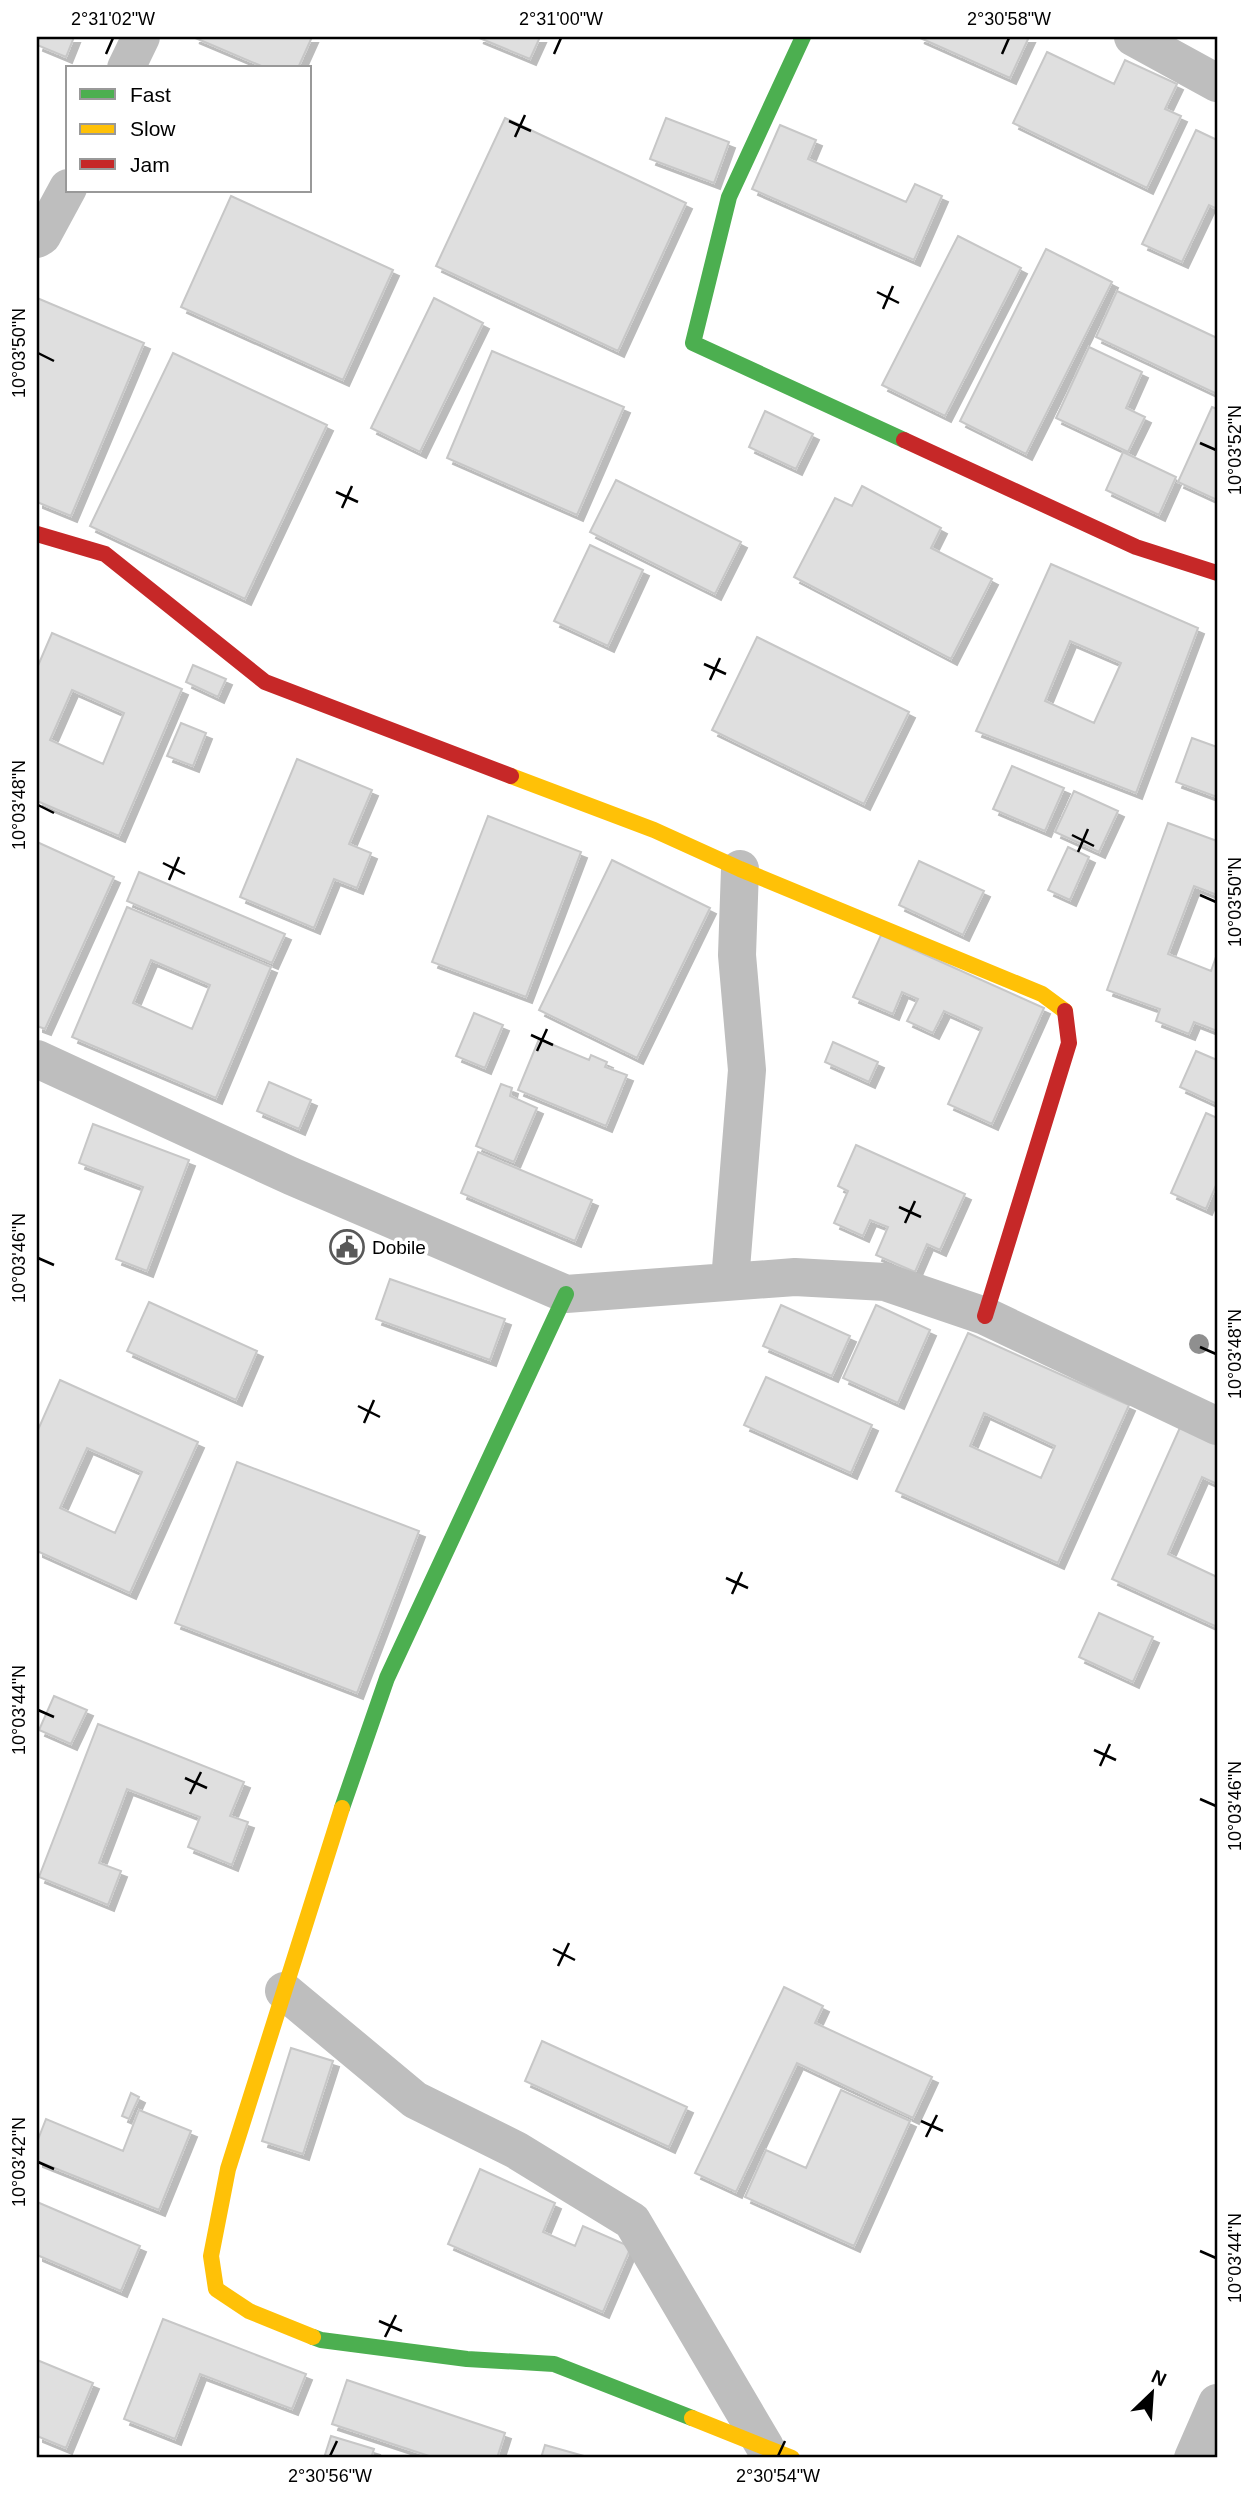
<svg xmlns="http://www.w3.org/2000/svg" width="1254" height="2495" font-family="Helvetica,sans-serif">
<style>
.building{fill:#dfdfdf;stroke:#c7c7c7;stroke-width:2;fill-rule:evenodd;filter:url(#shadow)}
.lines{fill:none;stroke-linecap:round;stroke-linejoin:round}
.street{stroke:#bebebe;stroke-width:38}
.fast{stroke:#4caf50;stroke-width:16}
.slow{stroke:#ffc107;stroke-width:16}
.jam{stroke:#c62828;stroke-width:16}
.tree{fill:#8f8f8f}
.ticks{fill:none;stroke:#000;stroke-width:2.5}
.labels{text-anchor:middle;stroke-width:7;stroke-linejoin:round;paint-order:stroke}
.poi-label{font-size:19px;fill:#000;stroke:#fff;text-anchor:start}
.neatline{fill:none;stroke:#000;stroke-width:2.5}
.ticks-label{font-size:18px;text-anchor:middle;fill:#000}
</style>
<defs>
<filter id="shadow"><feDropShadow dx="6" dy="6" stdDeviation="0" flood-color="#0004"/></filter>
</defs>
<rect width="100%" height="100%" fill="#fff"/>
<path class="building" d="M39 37H74L66 57 37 45Z
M193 37H312L298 68H266Z
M477 37H540L530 59Z
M918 37H1029L1010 78Z
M1047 52 1114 84 1125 60 1177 84 1165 109 1181 116 1147 188 1013 123Z
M505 118 686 203 618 351 436 266Z
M666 118 729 142 714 183 650 159Z
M780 125 816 140 808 159 906 202 915 184 942 196 914 260 752 189Z
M1196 130 1217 140V209L1209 205 1182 262 1142 244Z
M231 196 393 270 343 380 181 307Z
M958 236 1021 268 945 416 882 385Z
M1046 249 1112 282 1026 454 960 421Z
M1117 291 1217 338V394L1096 337Z
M37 298 144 343 71 516 37 502Z
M434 298 483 323 420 452 371 428Z
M1089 347 1142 372 1126 408 1145 417 1128 452 1056 418Z
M492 351 624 407 577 515 447 458Z
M173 353 327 425 245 599 90 526Z
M1212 407 1217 409V500L1178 482Z
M765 411 813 434 796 469 749 447Z
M1123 452 1176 477 1159 515 1106 490Z
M616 480 741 542 715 594 590 532Z
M862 486 941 528 931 548 992 579 951 659 794 577 835 498 852 506Z
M590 545 643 570 608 646 554 621Z
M1051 564 1198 628 1136 793 976 731ZM1070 641 1121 663 1094 723 1045 701Z
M52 633 182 689 119 836 37 801V668ZM72 690 124 713 103 764 50 740Z
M757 637 909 712 864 804 712 730Z
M193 665 226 679 218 697 186 682Z
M181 723 206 733 193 766 167 756Z
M1192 738 1217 747V797L1176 782Z
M297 759 372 790 349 844 371 853 357 888 334 879 314 928 240 897Z
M1012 766 1064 788 1045 831 993 809Z
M1074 791 1118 811 1099 852 1055 832Z
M488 816 581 852 526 997 432 962Z
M1168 823 1217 841V895L1194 886 1168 954 1211 971 1217 954V1031L1194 1022 1189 1034 1156 1021 1160 1009 1107 990Z
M37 842 114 877 45 1029 37 1026Z
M1068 847 1089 857 1070 900 1048 890Z
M612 860 710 908 637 1058 539 1010Z
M919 861 984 891 963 935 899 905Z
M139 872 285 934 272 963 127 901Z
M127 907 271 967 216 1098 72 1037ZM151 960 210 985 192 1029 133 1003Z
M881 935 1044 1008 992 1124 948 1104 982 1028 944 1011 933 1033 907 1021 918 999 902 992 893 1014 853 997Z
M474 1013 503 1025 485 1068 456 1056Z
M539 1039 589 1060 591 1055 607 1062 605 1067 627 1075 606 1126 518 1090Z
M833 1042 878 1062 869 1082 825 1062Z
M1196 1051 1217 1060V1104L1180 1087Z
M269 1082 311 1100 299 1129 257 1111Z
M501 1084 512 1088 510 1096 537 1108 514 1162 476 1146Z
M1206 1113 1217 1118V1183L1206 1209 1171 1193Z
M93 1124 189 1160 147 1271 116 1259 143 1187 79 1163Z
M856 1145 965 1194 940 1250 927 1244 915 1272 876 1255 888 1227 870 1220 863 1236 834 1223 848 1191 838 1186Z
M478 1152 592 1200 575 1241 461 1193Z
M390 1279 505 1319 490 1360 376 1319Z
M149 1302 257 1351 236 1400 127 1351Z
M781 1305 850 1336 832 1376 763 1346Z
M876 1305 930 1330 898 1403 843 1378Z
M968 1333 1129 1405 1058 1563 896 1491ZM984 1413 1055 1446 1041 1478 970 1446Z
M766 1377 872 1425 851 1473 744 1425Z
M60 1380 198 1442 130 1593 37 1551V1432ZM87 1448 142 1472 115 1533 60 1508Z
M1182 1423 1217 1438V1484L1202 1477 1168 1554 1217 1577V1627L1112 1579Z
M237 1462 419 1531 357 1693 175 1623Z
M1099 1613 1153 1637 1133 1682 1079 1657Z
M54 1696 87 1710 71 1744 39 1730Z
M98 1724 244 1782 230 1816 248 1822 232 1865 188 1847 200 1817 127 1789 99 1863 121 1871 108 1905 39 1877Z
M784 1987 823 2006 815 2023 932 2077 913 2118 797 2063 736 2192 695 2173Z
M542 2041 687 2107 669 2147 525 2081Z
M291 2048 333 2061 303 2154 262 2141Z
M841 2090 910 2121 854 2246 745 2197 766 2150 806 2168Z
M131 2093 139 2097 129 2119 122 2116Z
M139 2110 191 2131 159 2210 37 2161V2142L46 2119 123 2151Z
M480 2169 555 2203 543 2232 575 2246 583 2226 631 2247 603 2312 448 2244Z
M37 2202 140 2246 121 2291 37 2255Z
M163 2319 306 2374 292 2409 200 2374 175 2439 124 2419Z
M37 2360 93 2383 66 2448 37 2436Z
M347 2380 505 2433 497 2458H435L332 2424Z
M331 2436 374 2449 371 2458H324Z
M545 2445 591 2458H541Z"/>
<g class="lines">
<path class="street" d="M1133 37 1217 83
M126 68 141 37
M37 239 42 236 68 188
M37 1059 291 1176 566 1294 795 1277 885 1282 985 1316 1217 1426
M730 1281 747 1070 737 955 740 869
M284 1991 415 2100 516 2150 632 2221 765 2447
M1193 2458 1217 2403"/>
<path class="fast" d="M803 37 729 197 693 343 904 440
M342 1808 387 1678 566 1294
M313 2337 321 2340 467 2359 554 2364 692 2418"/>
<path class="slow" d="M511 776 654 830 740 869 1042 994 1065 1011
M313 2337 249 2311 216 2289 211 2256 228 2169 342 1808
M692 2418 792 2458"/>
<path class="jam" d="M904 440 1136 547 1217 573
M37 534 105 554 265 682 511 776
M985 1316 1069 1043 1065 1011"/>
</g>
<circle class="tree" cx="1199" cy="1344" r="10"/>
<path class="ticks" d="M106 54 113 38M554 54 561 38M1002 54 1009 38M509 121 531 131M515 137 525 115M877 292 899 303M883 309 893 286M38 353 54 361M1200 443 1216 450M336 492 358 502M342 508 352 486M704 664 726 674M710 680 720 658M38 805 54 813M1072 835 1094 846M1078 852 1088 829M163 863 185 874M169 880 179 857M1200 895 1216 902M531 1035 553 1045M537 1051 547 1029M899 1207 921 1217M905 1223 915 1201M38 1258 54 1265M1200 1347 1216 1354M358 1406 380 1417M364 1423 374 1400M726 1578 748 1588M732 1594 742 1572M38 1710 54 1717M1094 1750 1116 1760M1100 1766 1110 1744M185 1778 207 1788M190 1794 201 1772M1200 1799 1216 1806M553 1949 575 1960M558 1966 569 1943M921 2121 943 2131M926 2137 937 2115M38 2162 54 2169M1200 2251 1216 2258M379 2321 402 2331M385 2337 396 2315M330 2456 337 2441M778 2456 785 2441"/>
<defs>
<g id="civic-ring" transform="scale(1.75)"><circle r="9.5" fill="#fff" stroke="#595959" stroke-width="1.5"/><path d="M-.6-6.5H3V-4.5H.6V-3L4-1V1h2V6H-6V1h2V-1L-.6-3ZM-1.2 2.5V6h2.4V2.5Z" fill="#595959"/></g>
</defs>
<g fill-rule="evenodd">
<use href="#civic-ring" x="347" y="1247"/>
</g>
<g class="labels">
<g class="poi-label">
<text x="372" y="1254">Dobile</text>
</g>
</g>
<rect width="1254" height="2495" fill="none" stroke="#ffffff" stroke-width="77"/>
<rect x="66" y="66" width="245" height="126" fill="#ffffff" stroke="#999999" stroke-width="2"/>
<rect x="80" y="89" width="35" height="10" fill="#4caf50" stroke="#999999" stroke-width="2"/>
<text x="130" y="102" font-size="21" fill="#000000">Fast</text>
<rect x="80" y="124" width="35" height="10" fill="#ffc107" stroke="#999999" stroke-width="2"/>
<text x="130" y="136" font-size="21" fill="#000000">Slow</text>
<rect x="80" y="159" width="35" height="10" fill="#c62828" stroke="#999999" stroke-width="2"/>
<text x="130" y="172" font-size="21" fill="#000000">Jam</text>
<g transform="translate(1152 2393) rotate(25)" stroke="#ffffff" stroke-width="5" paint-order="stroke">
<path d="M0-5L12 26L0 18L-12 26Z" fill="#000000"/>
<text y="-10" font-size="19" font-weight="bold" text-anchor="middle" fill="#000000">N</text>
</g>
<rect x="38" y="38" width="1178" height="2418" class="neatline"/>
<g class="ticks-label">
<text x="113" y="25">2°31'02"W</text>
<text x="561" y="25">2°31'00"W</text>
<text x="1009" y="25">2°30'58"W</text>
<text transform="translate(19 353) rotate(-90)" y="6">10°03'50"N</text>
<text transform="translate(1235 450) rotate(-90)" y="6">10°03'52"N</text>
<text transform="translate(19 805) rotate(-90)" y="6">10°03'48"N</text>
<text transform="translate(1235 902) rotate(-90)" y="6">10°03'50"N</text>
<text transform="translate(19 1258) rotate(-90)" y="6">10°03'46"N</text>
<text transform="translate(1235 1354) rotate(-90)" y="6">10°03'48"N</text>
<text transform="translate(19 1710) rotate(-90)" y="6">10°03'44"N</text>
<text transform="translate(1235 1806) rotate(-90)" y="6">10°03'46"N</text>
<text transform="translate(19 2162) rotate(-90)" y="6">10°03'42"N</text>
<text transform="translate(1235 2258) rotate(-90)" y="6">10°03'44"N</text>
<text x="330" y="2482">2°30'56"W</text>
<text x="778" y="2482">2°30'54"W</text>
</g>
</svg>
